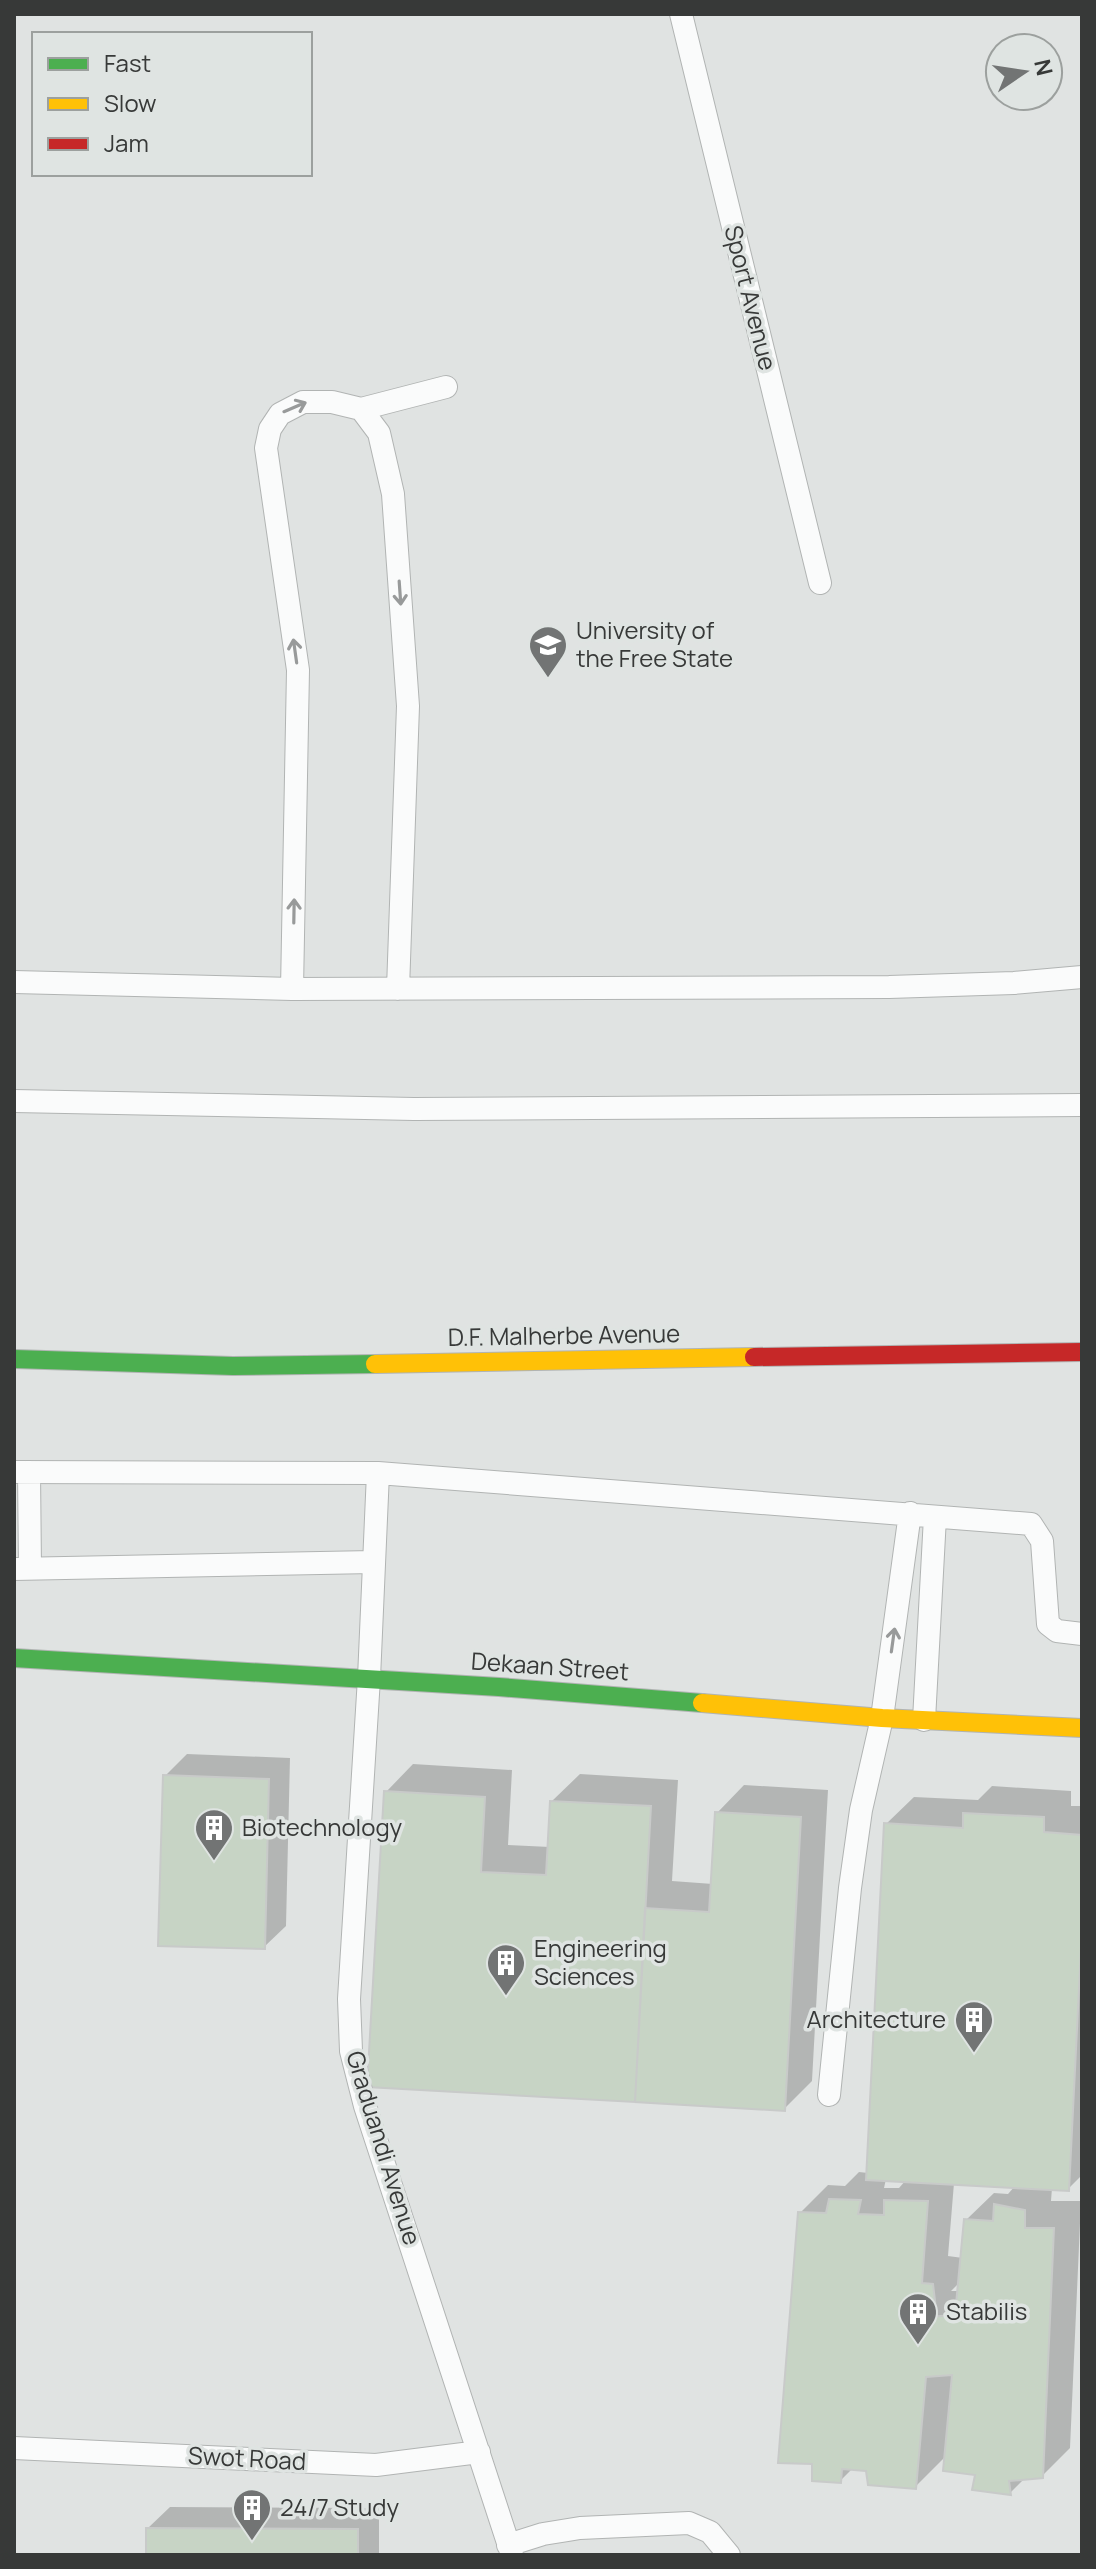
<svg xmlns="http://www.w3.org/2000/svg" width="1096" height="2569" font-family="Manrope,sans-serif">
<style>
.shadow{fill:#0003;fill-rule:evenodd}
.building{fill:#c7d4c5;stroke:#c8cac9;stroke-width:2}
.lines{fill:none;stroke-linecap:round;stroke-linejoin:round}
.lane-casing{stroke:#b1b4b3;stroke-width:24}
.fast-casing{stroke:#b1b4b3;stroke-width:20}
.slow-casing{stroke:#b1b4b3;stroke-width:20}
.jam-casing{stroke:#b1b4b3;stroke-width:20}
.lane{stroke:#fafbfb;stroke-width:22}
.fast{stroke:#4caf50;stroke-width:18}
.slow{stroke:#ffc107;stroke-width:18}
.jam{stroke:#c62828;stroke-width:18}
.oneway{stroke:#989a9a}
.labels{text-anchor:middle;stroke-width:7;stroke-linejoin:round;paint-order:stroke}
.street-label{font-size:24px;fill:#373938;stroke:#dfe4e2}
.poi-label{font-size:24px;fill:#373938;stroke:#dfe4e2;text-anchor:start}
</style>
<rect width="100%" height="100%" fill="#e0e3e2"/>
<path class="shadow" d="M187 1754 290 1758 286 1926 264 1947 165 1776Z
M413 1764 512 1770 508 1845 550 1847 552 1801 580 1774 678 1780 672 1881 713 1884 717 1813 744 1785 828 1790 812 2081 784 2109 369 2085 386 1792Z
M992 1786 1071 1791V1806H1082V2175L1068 2189 1052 2188 1051 2201H1081L1070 2448 1042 2476 1026 2477 1010 2493 946 2456 915 2487 868 2469 853 2468 840 2481 800 2213 828 2185 845 2186 859 2172 868 2173 886 1824 914 1797 978 1800ZM886 2179 906 2180 899 2188H884ZM954 2183 1015 2186 1008 2194 994 2193 966 2220 963 2258 948 2256ZM960 2282 959 2291H951Z
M170 2507 379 2508V2555H148V2528Z"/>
<path class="building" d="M163 1775 269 1779 265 1949 158 1946Z
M384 1791 485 1797 481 1872 546 1875 550 1801 651 1806 635 2102 367 2087Z
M715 1812 801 1817 785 2111 635 2102 645 1908 709 1912Z
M963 1813 1044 1817V1832L1082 1835V1928L1069 2191 866 2180 884 1823 963 1828Z
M829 2199 861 2200 858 2214 884 2215V2200L928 2201 922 2283 933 2284 936 2309H925L927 2317 955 2315 964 2219 993 2221 994 2204 1025 2210V2228H1054L1043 2478 1009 2481 1011 2495 972 2490 975 2475 943 2471 952 2375 926 2377 916 2489 868 2485 866 2471 842 2469 841 2483 812 2481V2464L778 2463 798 2212 826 2213Z
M146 2528 358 2529V2555H146Z"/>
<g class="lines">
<g class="lane-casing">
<path id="lane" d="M681 14 820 583
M361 409 446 387
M14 982 292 989 889 987 1014 983 1082 977
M292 989 298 670 266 448 270 429 280 414 303 402H332L361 409 379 433 393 494 408 706 398 989
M14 1101 414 1109 1082 1105
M14 1472 378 1473
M29 1472 30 1568
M14 1569 373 1562
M924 1720 935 1517
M829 2095 850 1888 861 1810 882 1718 910 1513
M14 2448 376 2465 479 2452
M508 2545 543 2534 580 2528 689 2523 710 2532 729 2555
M512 2555 365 2106 351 2051 349 1999 369 1678 378 1473 1031 1524 1042 1541 1048 1624 1057 1631 1082 1634"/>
</g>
<g class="fast-casing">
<path id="fast" d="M14 1359 233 1366 375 1364
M14 1658 499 1687 702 1703"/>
</g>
<g class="slow-casing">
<path id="slow" d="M375 1364 754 1357
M702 1703 882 1718 1082 1728"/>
</g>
<g class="jam-casing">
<path id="jam" d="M754 1357 1082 1352"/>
</g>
<use href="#lane" class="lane"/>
<use href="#fast" class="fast"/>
<use href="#slow" class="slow"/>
<use href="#jam" class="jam"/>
</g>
<defs><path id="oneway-shaft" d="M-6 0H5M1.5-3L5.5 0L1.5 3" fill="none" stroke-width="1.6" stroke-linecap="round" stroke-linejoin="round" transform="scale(2)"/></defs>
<g class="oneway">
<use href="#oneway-shaft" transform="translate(295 407) rotate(-23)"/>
<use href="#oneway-shaft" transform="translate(400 593) rotate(86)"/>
<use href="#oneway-shaft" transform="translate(295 651) rotate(-98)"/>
<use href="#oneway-shaft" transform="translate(294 911) rotate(-89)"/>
<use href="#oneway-shaft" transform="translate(893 1640) rotate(-82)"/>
</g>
<defs>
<g id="university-pin" transform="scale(2)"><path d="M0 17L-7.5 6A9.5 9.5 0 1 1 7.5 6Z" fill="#727474" stroke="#dfe4e2"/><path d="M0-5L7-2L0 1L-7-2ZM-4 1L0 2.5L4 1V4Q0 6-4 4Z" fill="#fff"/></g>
<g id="building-pin" transform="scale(2)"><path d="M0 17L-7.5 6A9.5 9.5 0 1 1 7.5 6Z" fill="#727474" stroke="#dfe4e2"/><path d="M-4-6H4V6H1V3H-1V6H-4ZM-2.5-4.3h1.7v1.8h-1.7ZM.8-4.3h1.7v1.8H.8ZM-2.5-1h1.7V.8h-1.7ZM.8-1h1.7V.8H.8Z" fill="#fff"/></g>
</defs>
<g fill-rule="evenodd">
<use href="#university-pin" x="548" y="645"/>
<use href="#building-pin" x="214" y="1828"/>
<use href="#building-pin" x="506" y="1963"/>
<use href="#building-pin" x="974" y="2020"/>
<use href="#building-pin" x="918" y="2312"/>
<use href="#building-pin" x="252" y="2508"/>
</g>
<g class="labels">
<g class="street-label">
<text transform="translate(750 298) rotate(76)" y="8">Sport Avenue</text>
<text transform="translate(564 1336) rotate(-1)" y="8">D.F. Malherbe Avenue</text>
<text transform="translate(550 1667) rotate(4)" y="8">Dekaan Street</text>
<text transform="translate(383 2148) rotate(73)" y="8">Graduandi Avenue</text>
<text transform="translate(247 2459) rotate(3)" y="8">Swot Road</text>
</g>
<g class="poi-label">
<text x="576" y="639">University of<tspan x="576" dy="28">the Free State</tspan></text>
<text x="242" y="1836">Biotechnology</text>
<text x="534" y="1957">Engineering<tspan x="534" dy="28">Sciences</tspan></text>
<text x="946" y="2028" text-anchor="end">Architecture</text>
<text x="946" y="2320">Stabilis</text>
<text x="280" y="2516">24/7 Study</text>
</g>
</g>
<rect width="1096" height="2569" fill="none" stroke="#373938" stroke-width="32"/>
<rect x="32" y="32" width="280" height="144" fill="#dfe4e2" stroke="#9ca09e" stroke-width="2"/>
<rect x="48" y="58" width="40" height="12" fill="#4caf50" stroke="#9ca09e" stroke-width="2"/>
<text x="104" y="72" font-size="24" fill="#373938">Fast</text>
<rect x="48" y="98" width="40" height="12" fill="#ffc107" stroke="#9ca09e" stroke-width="2"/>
<text x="104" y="112" font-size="24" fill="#373938">Slow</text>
<rect x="48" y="138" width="40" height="12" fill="#c62828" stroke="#9ca09e" stroke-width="2"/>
<text x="104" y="152" font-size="24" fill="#373938">Jam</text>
<g transform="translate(1024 72) rotate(77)"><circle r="38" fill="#dfe4e2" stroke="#9ca09e" stroke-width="2"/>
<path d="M0-6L14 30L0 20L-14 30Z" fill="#727474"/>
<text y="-12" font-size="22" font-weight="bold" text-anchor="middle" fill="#373938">N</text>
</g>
</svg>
